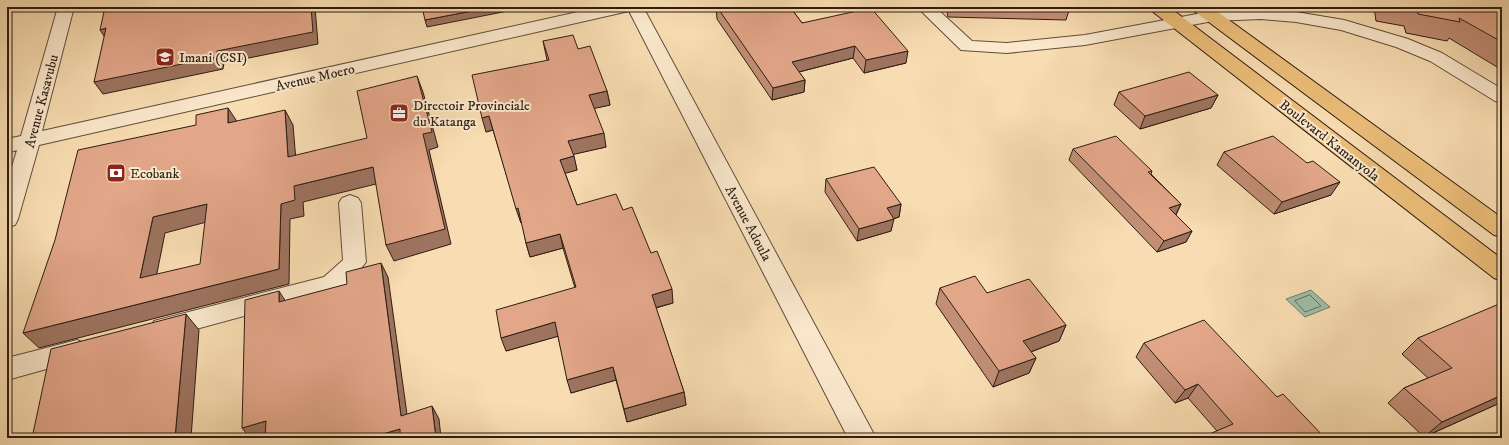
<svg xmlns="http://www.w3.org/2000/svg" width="1509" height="445" font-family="'IM FELL DW Pica',serif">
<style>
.water{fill:#9fbda7;stroke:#717d6c}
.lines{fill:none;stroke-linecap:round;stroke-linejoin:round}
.shore{stroke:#666d5d;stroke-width:1}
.minor-casing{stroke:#604d3b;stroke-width:2}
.major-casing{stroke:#2d1d13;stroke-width:2}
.minor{fill:#fbe9cd;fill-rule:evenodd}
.major{fill:#ecbe79;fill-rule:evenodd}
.wall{fill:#c28f76;stroke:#2d1d13}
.shaded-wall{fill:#9e7460;stroke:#2d1d13}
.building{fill:#e2a689;stroke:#2d1d13;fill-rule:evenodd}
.labels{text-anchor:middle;stroke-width:4;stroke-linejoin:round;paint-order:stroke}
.poi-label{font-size:14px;fill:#2d1d13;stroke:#fbe9cd;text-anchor:start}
.street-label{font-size:14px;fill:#2d1d13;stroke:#fbe9cd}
</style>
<rect width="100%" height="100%" fill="#f9ddb2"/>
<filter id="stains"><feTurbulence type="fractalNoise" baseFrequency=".005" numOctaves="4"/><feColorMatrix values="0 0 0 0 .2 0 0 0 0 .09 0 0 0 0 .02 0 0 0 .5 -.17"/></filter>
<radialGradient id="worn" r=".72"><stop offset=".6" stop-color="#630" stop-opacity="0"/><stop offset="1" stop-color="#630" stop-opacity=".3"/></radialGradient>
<path class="water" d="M1311 290 1330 307 1305 317 1286 299Z"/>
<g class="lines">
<path class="shore" d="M1310 295 1321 306 1305 312 1295 301Z"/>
<g class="minor-casing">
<path id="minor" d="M58 7H74L42 131 600 7H643L876 438H848L629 11 39 145 18 219 15 225 7 227V183L17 150 7 153V139L21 136Z
M917 7H935L972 41 1007 43 1085 35 1213 11 1261 9 1296 12 1344 20 1408 39 1442 53 1502 89V103L1495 101 1430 61 1396 47 1341 30 1296 22 1261 19 1213 21 1085 45 1007 53 961 50Z
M350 195 358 198 361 203 366 262 352 280 339 290 163 338 154 335 151 328 154 321 324 277 343 260 339 203 342 198Z
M77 340 86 344 90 351 86 358 7 380V358Z"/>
</g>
<g class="major-casing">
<path id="major" d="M1150 7H1169L1502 259V281L1494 278 1152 11Z
M1192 7H1211L1502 218V237L1494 235 1194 11Z"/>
</g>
<use href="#minor" class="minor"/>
<use href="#major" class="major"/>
</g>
<path class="wall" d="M716 7H790L802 23 906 63 864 73 853 58 799 72 805 80 804 92 772 100 717 19Z
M946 7H1070L1066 20 948 17Z
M1374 7H1456L1457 11 1502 8V70L1449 38 1447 41 1406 33 1404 26 1376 21Z
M543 41 578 49 607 91 610 105 594 108 606 147 573 154 577 170 565 173 577 205 623 210 651 253 673 303 656 308 684 392 686 405 627 422 616 380 571 393 558 336 506 351 575 288 563 248 530 257 526 243 522 222 521 223 493 130 486 132 547 60Z
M1119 92 1218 95 1211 108 1140 129 1114 105Z
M1073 149 1152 171 1151 174 1181 204 1176 215 1192 231 1186 242 1157 252 1069 160Z
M1224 152 1307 163 1331 195 1274 214 1217 165Z
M826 179 901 204 899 217 893 219 891 231 857 241 825 192Z
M940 288 987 293 1066 325 1059 341 1031 352 1036 358 1029 373 993 387 936 304Z
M1502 307V402L1424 437 1388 403 1404 388 1428 378 1402 354 1418 338Z
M1144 343 1277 397 1325 438 1217 431 1188 398 1175 403 1136 357Z"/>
<path class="shaded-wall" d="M311 7H315L318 44 224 63 223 69 103 94 94 82Z
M493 7H528L427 27 425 20Z
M106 28 108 42 100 30Z
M855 46 853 58 791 74 792 62Z
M908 51 906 63 864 73 866 60Z
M417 76 423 92 438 147 429 150 451 244 394 261 386 245Z
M805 80 804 92 772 100 773 88Z
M607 91 610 105 592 109 589 95Z
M1218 95 1211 108 1140 129 1145 116Z
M228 108 238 123H228Z
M285 110 293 125 297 173 288 157Z
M489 116 493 130 486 132 482 118Z
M604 133 606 147 571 155 568 141Z
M574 156 577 170 563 174 560 160Z
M373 167 380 183 303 202 304 216 290 219 289 284 39 348 23 333 279 269 281 204 294 186Z
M1340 182 1331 195 1274 214 1282 202Z
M207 204 218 219 165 233 153 293 140 278 153 217Z
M901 204 899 217 885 221 887 208Z
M1181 204 1175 216 1169 208Z
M518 208 522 222 521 223 516 209Z
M894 219 891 231 857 241 859 229Z
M1192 231 1186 242 1157 252 1164 241Z
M560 234 563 248 530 257 526 243Z
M381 263 388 277 409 429 401 416Z
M672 289 673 303 654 308 652 295Z
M279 291 288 305 279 302Z
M186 314 199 330 191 438H175Z
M555 322 559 336 506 351 501 338Z
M1066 325 1059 341 1017 357 1023 341Z
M1036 358 1029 373 993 387 999 371Z
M613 367 616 380 571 393 567 380Z
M1198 384 1188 398 1175 403 1185 390Z
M684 392 686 405 627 422 624 409Z
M1502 395V402L1424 437 1442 422Z
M432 406 439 419 441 438H436Z
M266 421 277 434 264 438H250L242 428Z
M400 429 405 438H369Z"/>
<path class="building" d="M105 7H311L313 32 217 51 216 57 94 82 106 28 100 30Z
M422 7H493L425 20Z
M717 7H790L802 23 871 8 908 51 866 60 855 46 792 62 805 80 773 88Z
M1412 7H1456L1457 11 1471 7H1500L1502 8V42L1459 18 1460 22 1418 14 1417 8Z
M573 35 578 49 590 46 607 91 589 95 604 133 568 141 574 156 560 160 577 205 616 194 623 210 632 207 651 253 657 251 672 289 652 295 684 392 624 409 613 367 567 380 555 322 501 338 496 310 576 287 560 234 526 243 518 208 516 209 489 116 482 118 472 75 549 60 543 41Z
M1189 72 1218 95 1145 116 1119 92Z
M417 76 432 132 423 134 445 229 386 245 373 167 294 186 295 200 281 204 279 269 23 333 55 240 78 150 196 125V115L228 108V123L285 110 288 157 367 138 357 91ZM207 204 200 264 140 278 153 217Z
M1116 136 1152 171 1148 172 1181 204 1169 208 1192 231 1164 241 1073 149Z
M1273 136 1307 163 1313 161 1340 182 1282 202 1224 152Z
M874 167 901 204 887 208 894 219 859 229 826 179Z
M381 263 401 416 432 406 436 438H400V429L369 438H265L266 421 242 428 245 300 279 291V302L347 284 346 272Z
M975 276 987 293 1029 279 1066 325 1023 341 1036 358 999 371 940 288Z
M1499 304 1502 307V395L1442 422 1404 388 1452 368 1418 338Z
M186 314 175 438H32L51 349Z
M1204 320 1277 397 1283 394 1325 438H1200L1233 424 1198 384 1185 390 1144 343Z"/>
<defs>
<g id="school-square" transform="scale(1)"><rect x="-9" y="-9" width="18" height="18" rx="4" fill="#8f2418" stroke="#fbe9cd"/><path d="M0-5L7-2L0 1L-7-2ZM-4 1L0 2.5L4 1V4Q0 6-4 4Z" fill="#fff"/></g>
<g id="office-square" transform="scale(1)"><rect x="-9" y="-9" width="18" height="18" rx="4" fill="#8f2418" stroke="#fbe9cd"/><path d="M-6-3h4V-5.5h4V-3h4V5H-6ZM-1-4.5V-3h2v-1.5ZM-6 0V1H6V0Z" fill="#fff"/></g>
<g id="bank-square" transform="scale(1)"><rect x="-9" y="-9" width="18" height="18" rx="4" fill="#8f2418" stroke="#fbe9cd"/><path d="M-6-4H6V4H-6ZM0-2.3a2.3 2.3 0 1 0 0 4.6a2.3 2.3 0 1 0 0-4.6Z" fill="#fff"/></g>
</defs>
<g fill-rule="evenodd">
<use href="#school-square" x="165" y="57"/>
<use href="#office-square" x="399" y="113"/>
<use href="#bank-square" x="116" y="173"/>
</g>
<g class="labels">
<g class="poi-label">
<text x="179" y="62">Imani (CSI)</text>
<text x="413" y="110">Directoir Provinciale<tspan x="413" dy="16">du Katanga</tspan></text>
<text x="130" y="178">Ecobank</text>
</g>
<g class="street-label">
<text transform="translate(315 77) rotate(-13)" y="5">Avenue Moero</text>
<text transform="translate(41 101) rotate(-75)" y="5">Avenue Kasavubu</text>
<text transform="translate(1330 140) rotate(38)" y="5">Boulevard Kamanyola</text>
<text transform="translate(749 223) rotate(62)" y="5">Avenue Adoula</text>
</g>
</g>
<rect width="1509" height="445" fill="none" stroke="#f9ddb2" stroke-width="24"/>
<rect x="8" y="8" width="1493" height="429" fill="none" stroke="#2d1d13" stroke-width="2"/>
<rect x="12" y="12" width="1485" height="421" fill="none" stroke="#2d1d13"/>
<rect width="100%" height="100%" filter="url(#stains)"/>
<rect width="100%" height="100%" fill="url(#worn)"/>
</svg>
